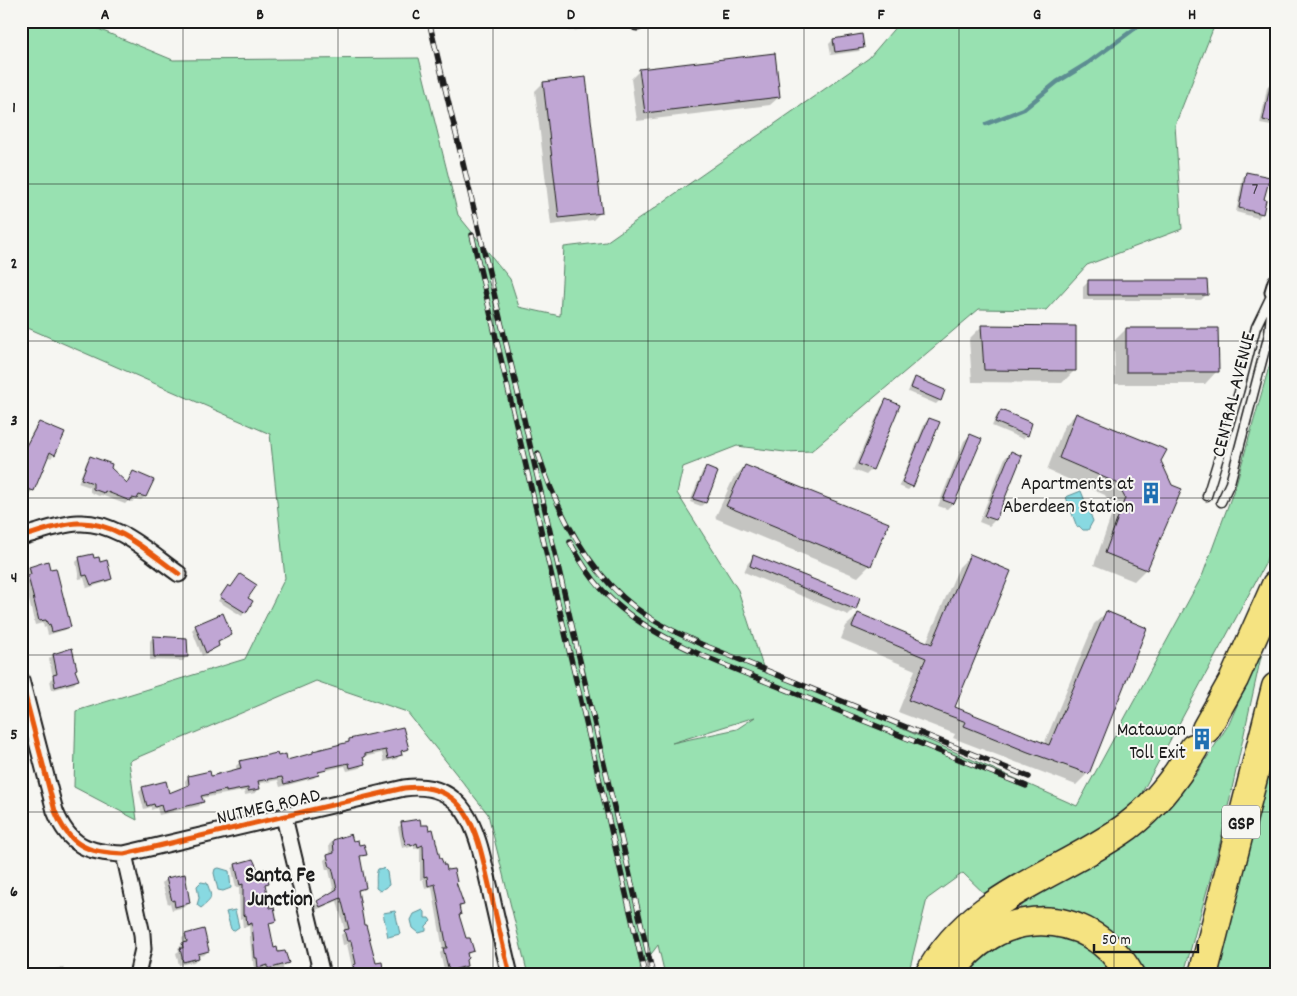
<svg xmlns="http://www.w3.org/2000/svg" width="1297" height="996" font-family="Dekko,sans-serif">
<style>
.green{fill:#98e1b1;stroke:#5a7e66;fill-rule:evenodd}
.water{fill:#88d9e1;stroke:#5d8d92}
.shadow{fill:#0003}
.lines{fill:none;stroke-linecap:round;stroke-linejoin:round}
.stream{stroke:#5d8d92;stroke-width:4.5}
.building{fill:#c0a6d4;stroke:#1c1c1c}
.lane-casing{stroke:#1c1c1c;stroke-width:11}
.street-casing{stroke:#1c1c1c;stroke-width:19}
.highway-casing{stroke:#1c1c1c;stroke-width:31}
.lane{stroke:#f6f6f2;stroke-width:8}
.street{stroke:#f6f6f2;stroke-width:15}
.highway{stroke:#f5e381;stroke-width:28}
.rail-casing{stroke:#1c1c1c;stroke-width:5.5}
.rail{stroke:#f6f6f2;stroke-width:4;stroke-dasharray:11;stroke-linecap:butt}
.cycleway-casing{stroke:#f6f6f2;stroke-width:8}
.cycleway{stroke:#e8590c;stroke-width:5}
.grid{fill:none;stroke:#1c1c1c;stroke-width:1;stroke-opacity:0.55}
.labels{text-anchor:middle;stroke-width:4;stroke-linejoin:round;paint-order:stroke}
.number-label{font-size:18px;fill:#453e4a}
.shield{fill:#f6f6f2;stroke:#5d5d5c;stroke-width:1}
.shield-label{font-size:19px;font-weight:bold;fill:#1c1c1c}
.street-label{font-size:20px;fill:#1c1c1c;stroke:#f6f6f2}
.poi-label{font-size:20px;fill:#1c1c1c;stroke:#f6f6f2;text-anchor:end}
.neighbourhood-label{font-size:21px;font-weight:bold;fill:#1c1c1c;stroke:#f6f6f2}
.neatline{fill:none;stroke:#1c1c1c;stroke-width:2}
.grid-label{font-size:16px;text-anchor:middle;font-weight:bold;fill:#1c1c1c}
</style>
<rect width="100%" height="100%" fill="#f6f6f2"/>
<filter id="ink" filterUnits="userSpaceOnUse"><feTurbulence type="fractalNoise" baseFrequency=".02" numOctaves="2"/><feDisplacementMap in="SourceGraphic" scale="10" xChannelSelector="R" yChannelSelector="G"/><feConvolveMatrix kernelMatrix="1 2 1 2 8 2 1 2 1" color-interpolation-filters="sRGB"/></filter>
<g filter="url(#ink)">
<path class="green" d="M21 21H79L173 60 419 58 458 215 510 279 519 307 560 316 564 247 606 242 869 58 898 24V21H1232L1213 29 1175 125 1182 229 1087 265 1046 310 979 309 811 451 785 452 737 446 683 467 677 493 738 590 763 667 1077 806 1203 574 1236 484 1276 342V530L1265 564 1125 824 994 903 963 873 927 899 908 975H665L658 945 635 975H528L488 814 407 712 316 681 129 761 137 820 74 787 76 711 245 659 285 578 270 434 21 325ZM755 717 737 729 672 743Z
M1264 643 1220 843 1186 966 1182 975H963L1000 937 1033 890 1163 809 1195 776 1229 724Z
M1276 738V975H1218Z"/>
<path class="water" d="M1081 491 1093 521 1088 530H1083L1079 526 1077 527 1066 497Z
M219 868 229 871 231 888 223 891 218 890 214 873 215 869Z
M383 868 387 872 389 885 380 891 376 888C377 882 375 875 378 869Z
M201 882 207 883C213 899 212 899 201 908L197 905 199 898 197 886Z
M235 910 239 927 233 931 231 929 226 912Z
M423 910 425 912V918H429L431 921 426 926V931L419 933 413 928 411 920 414 914Z
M395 911 400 934 388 937 383 913Z"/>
<path class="shadow" d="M566 21H614L609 27 568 31Z
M833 40 863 47 859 51 831 55 829 44Z
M639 71 779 97 770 105 637 121 631 79Z
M543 83 601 212 593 220 551 225 535 91Z
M1271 84 1275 123 1271 126 1260 124 1267 88Z
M1247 174 1262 200 1265 201 1261 214 1258 218 1236 212 1243 177Z
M1089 281 1207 294 1201 300H1083V287Z
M982 326 1074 371 1062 383 972 382 969 339Z
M1126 329 1217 371 1205 384H1115L1114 341Z
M916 379 940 400 936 404 908 392 912 382Z
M887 401 872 469 866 475 853 470 881 407Z
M1001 411 1027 435 1023 439 992 426 997 415Z
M1076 414 1159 461 1146 569 1134 581 1094 565 1113 511 1105 495 1047 470 1064 426Z
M929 419 912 486 908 490 899 486 925 423Z
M39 424 54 454 51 458 47 456 32 491 29 494 21 492V455L35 427Z
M970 435 953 503 947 509 938 506 964 441Z
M1011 452 995 520 989 526 979 522 1005 458Z
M91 457 109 468 126 483 133 472 145 497 141 500 135 499 132 502 128 501 125 504 101 495 99 496 90 492V487L78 483 87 461Z
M745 466 870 565 858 577 715 518 733 479Z
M706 469 705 503 701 506 690 502 702 472Z
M970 556 954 708 1044 744 1094 624 1106 613 1088 773 1076 785 953 738 955 734 898 712 915 670 841 639 846 626 858 615 926 643 959 567Z
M754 557 854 609 848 615 744 572 748 563Z
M80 558 99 564 111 579 107 582 87 588 84 578 79 579 76 562Z
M30 568 69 627 65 630 48 635 46 627 44 628 43 623 35 625 24 580 27 578 26 572Z
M240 575 246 599 252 602 242 616 218 601 225 590 230 588Z
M196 626 230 635 217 643 218 645 214 649 202 656 192 630Z
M153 637 186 657 183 661 150 660V641Z
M53 655 74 670 77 680 74 684 52 690 50 680 53 677 49 659Z
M349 740 408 749 400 753 397 759 384 762 382 753 363 757V764L360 768 347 771 345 766 324 771 317 774 314 778 280 787 278 780 257 784 259 789 255 793 245 795 244 791 201 798 202 802 199 806 159 815 157 808 151 810V807L144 809 139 792 143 788 168 794 186 788 185 781 188 777 210 778 237 771 236 766 240 762H286L346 744Z
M1214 743 1206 755V756L1205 749Z
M402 824 420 827 446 872 455 882 463 905 459 909 460 915 458 916 465 940 473 951 466 955 464 960 467 975H453V972L445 974 440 953 443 950 432 887 425 889 423 879 420 880V848L414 849V846L407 848V847L402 848 398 827Z
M333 841 352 842 365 854 363 857V854L354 859 363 857 359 859 365 887 358 892 363 926 375 965 383 975H351L350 969 352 967 347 944 343 945 341 935 345 931 337 901 316 910 314 906 334 892 329 870H326L324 860 330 855 329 845Z
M235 865 257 872 267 882 264 885 269 909 275 921 268 925 273 949 287 963 283 967 284 975H262L261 969 255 971 254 961H252L249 926 243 928 242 918 240 919 239 887 236 888 232 869Z
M184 875 189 903 185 907 172 910 170 903 168 904 162 883 166 879Z
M186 935 208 951 204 955 198 956V958L194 962 179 965 176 953 179 951 178 948 183 944 182 938Z
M63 967 65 975H38L41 972Z"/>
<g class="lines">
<path class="stream" d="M986 124 1024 109 1057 82 1088 63 1145 21"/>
</g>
<path class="building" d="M862 34 864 48 835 52 833 39Z
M775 53 780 97 645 113 639 69Z
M586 77 602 213 559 218 543 82Z
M1271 82 1276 83V123L1263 120Z
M1246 172 1270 177 1264 199 1266 200 1263 214 1239 208Z
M1088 280H1207L1208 295H1088Z
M981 325 1076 326V371L984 370Z
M1126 328H1218L1219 372H1126Z
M915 377 945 390 941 401 911 388Z
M886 399 900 405 873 470 858 464Z
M1001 410 1032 423 1028 436 995 422Z
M1076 413 1167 450 1161 461 1172 485 1182 489 1147 570 1105 553 1125 498 1117 483 1059 458Z
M929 418 940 422 913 487 902 482Z
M39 422 65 433 55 455 50 452 34 491 21 487V455Z
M970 434 982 439 954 504 943 500Z
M1011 451 1022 456 996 520 984 516Z
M90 456 112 464 111 468 127 483 133 471 154 480 146 497 139 495 137 499 132 498 130 501 105 491 104 493 93 489V483L81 479Z
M745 465 889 523 871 566 726 506Z
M706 467 718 472 706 503 693 499Z
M93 554 94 558 99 557 100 562 107 560 112 579 91 585 87 575 83 576 79 557Z
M970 554 1011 571 955 707 1049 745 1106 611 1147 628 1089 774 1028 752 964 726 966 722 908 700 926 658 852 627 858 613 932 644Z
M753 555 860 598 856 610 750 566Z
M48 561 50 569 56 568 71 627 52 632 50 624 48 625 46 620 39 621 28 576 31 574 29 567Z
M240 574 257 585 248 598 253 601 246 613 220 597 228 585 231 587Z
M223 613 232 635 218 642 219 646 206 653 195 625Z
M153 636 187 638 188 657H154Z
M72 648 77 669 75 670 79 680 55 687 53 675 57 674 53 654Z
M403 727 409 749 401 751 402 755 388 759 386 750 365 754V757H363L365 764 350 768 349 763 326 768 327 770 318 772 319 775 284 784 282 777 258 781 260 789 248 791V788L226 792V790L201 796 204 802 163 812 161 805 155 807 154 804 147 806 142 787 166 781 169 793 189 785 188 776 210 771 211 776 241 768 239 761 277 753 278 756 286 754 287 760 313 753V751L349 742V739Z
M420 819 421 825H428L429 830 433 829 440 858H441L444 865H446L447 870 454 869 457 882H456L464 905 459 906 461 915H459L466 938H470L474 951 467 953 468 958 466 960 467 966 449 971 443 948H447L435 884 428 886 427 876 424 877 423 845 418 847 417 843 411 846 410 844 406 845 403 836 401 822Z
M351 834 353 841 358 840 359 845 364 844 367 855 360 856 366 888 358 890 364 925H366L376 963 382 962 384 975H355L353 965 356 964 351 941H347L344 930 349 929 341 898 320 907 317 901 337 889 332 867H330L327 855 334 853 333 840Z
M253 859 258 870 265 869 269 883 265 884 270 908 274 907 277 921 269 923 274 948 277 947 278 952 285 951 289 963 268 969V965L258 968 257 958H255L252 923 247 925 246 915 243 916V884L240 885 235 864Z
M185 874 190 903 175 907 174 900 172 901 166 878Z
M204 929 209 951 198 954 199 958 183 962 180 948H183L182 943 187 942 185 934Z"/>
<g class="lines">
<g class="lane-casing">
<path id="lane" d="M1207 496 1239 392 1256 327 1271 296
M1221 502 1230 483 1269 334 1273 292"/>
</g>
<g class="street-casing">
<path id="street" d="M636 21 637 22
M1273 292 1276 282
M21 537C40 532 59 524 78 523 117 521 149 553 179 574
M21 680 55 811C69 846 88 853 124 854L404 788C471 779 478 840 490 889 496 917 503 946 510 975
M284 817 322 975
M124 854 142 934 143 949 137 975"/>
</g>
<g class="highway-casing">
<path id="highway" d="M1206 729 1234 679 1276 585
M929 975C970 896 1061 875 1128 826 1156 805 1176 778 1194 748
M950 975C992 905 1089 902 1130 975
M1203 975 1276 687"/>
</g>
<use href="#lane" class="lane"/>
<use href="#street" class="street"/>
<use href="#highway" class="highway"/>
<g class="rail-casing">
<path id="rail" d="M429 21 516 385 653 975
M472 235 645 975
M538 453C559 517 592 581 650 618 666 628 684 636 701 644L1029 777
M570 542C583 567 599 590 621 608 666 645 733 668 787 690 867 722 946 754 1026 786"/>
</g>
<use href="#rail" class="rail"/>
<g class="cycleway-casing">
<path id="cycleway" d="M21 537C40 532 59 524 78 523 117 521 149 553 179 574
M21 680 55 811C69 846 88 853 124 854L404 788C471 779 478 840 490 889 496 917 503 946 510 975"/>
</g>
<use href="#cycleway" class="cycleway"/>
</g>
</g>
<path class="grid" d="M183 21V975M338 21V975M493 21V975M648 21V975M804 21V975M959 21V975M1114 21V975M21 184H1276M21 341H1276M21 498H1276M21 655H1276M21 812H1276"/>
<defs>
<g id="building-bare" transform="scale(1.725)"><path d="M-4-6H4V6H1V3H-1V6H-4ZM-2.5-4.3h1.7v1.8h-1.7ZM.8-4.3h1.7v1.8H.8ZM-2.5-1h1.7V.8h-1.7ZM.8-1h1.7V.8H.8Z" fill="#1f6fb2" stroke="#f6f6f2" stroke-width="2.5" paint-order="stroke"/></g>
</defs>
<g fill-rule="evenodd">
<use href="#building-bare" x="1151" y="493"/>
<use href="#building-bare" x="1202" y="739"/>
</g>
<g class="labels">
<g class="number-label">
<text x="1255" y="194">7</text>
</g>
<rect class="shield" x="1222" y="805.5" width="38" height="33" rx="4"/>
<g class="shield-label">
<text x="1241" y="829">GSP</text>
</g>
<g class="street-label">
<text transform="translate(1232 394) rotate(-76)" y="7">CENTRAL AVENUE</text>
<text transform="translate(268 805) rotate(-13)" y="7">NUTMEG ROAD</text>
</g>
<g class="poi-label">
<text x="1134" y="489">Apartments at<tspan x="1134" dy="23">Aberdeen Station</tspan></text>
<text x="1186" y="735">Matawan<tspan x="1186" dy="23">Toll Exit</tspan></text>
</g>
<g class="neighbourhood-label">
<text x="280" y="881">Santa Fe<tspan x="280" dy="24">Junction</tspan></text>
</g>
</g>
<rect width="1297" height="996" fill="none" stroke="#f6f6f2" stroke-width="55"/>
<path d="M1094 944v8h104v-8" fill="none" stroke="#1c1c1c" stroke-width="2.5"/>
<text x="1102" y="944" font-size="15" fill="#1c1c1c" stroke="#f6f6f2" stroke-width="4" paint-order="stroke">50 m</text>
<rect x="28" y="28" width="1242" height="940" class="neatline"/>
<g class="grid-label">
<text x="105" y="19">A</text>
<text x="260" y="19">B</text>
<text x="416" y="19">C</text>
<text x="571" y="19">D</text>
<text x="726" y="19">E</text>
<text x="881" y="19">F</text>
<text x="1037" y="19">G</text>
<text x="1192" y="19">H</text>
<text x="14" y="112">1</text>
<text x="14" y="268">2</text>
<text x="14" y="425">3</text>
<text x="14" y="582">4</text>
<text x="14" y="739">5</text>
<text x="14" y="896">6</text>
</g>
</svg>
